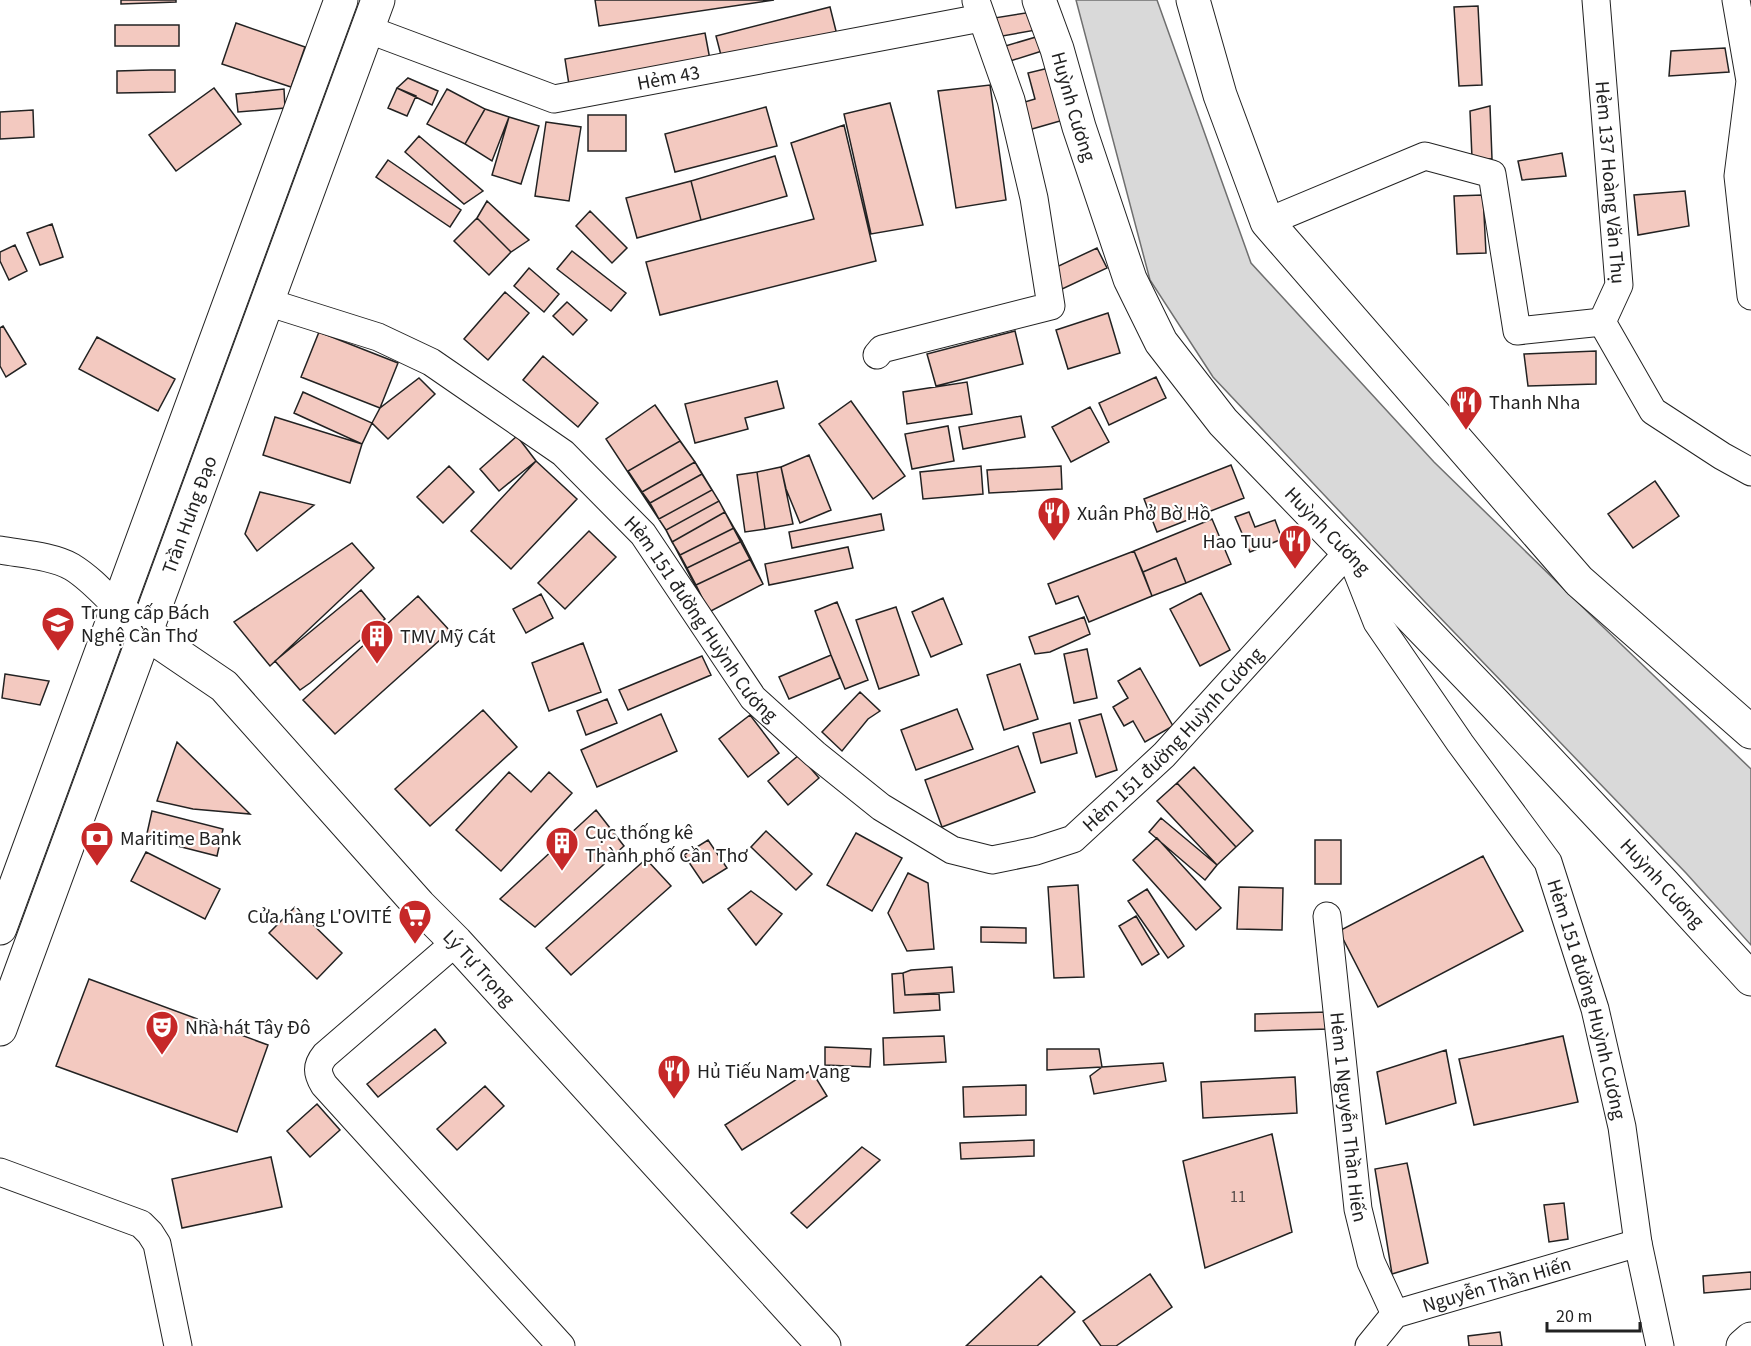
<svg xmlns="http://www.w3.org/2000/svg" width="1751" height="1346" font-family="'Source Sans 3',sans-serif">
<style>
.water{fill:#d9d9d9;stroke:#6f6f6f;stroke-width:1.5}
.building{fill:#f3c9c0;stroke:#222;stroke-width:1.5}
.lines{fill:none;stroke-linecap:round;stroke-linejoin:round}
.minor-casing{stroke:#222;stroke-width:29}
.tertiary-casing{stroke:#222;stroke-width:35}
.trunk-casing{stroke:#222;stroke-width:35}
.minor{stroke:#fff;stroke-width:27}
.tertiary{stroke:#fff;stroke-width:33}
.trunk{stroke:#fff;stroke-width:33}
.labels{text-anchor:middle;stroke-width:4.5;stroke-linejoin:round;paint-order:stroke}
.number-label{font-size:16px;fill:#564c4a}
.street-label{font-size:20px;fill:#222;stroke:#fff}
.poi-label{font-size:20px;fill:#222;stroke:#fff;text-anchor:start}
</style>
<rect width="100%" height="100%" fill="#fff"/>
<path class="water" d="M1076 0H1157L1251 263 1434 462 1600 624 1751 769V945L1686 873 1425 602 1213 377 1150 280Z"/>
<path class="building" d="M121 0H176V2L121 4Z
M595 0H774L599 26Z
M1478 6 1482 85 1459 86 1454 7Z
M830 7 837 35 723 63 716 36Z
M1032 12 1036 30 997 37 994 18Z
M236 23 305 47 291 87 222 64Z
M115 25H179V46H115Z
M705 33 711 65 570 91 565 59Z
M1036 37 1042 51 1007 62 1002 47Z
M1725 48 1729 72 1669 76 1671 51Z
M1053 67 1067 119 1025 131 1018 104 1035 99 1028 73Z
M151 70H175V92L117 93V71Z
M408 78 438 91 432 105 397 88Z
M990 85 1006 200 956 208 938 91Z
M214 88 241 124 176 171 149 135Z
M397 88 416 96 407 116 388 108Z
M284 89 285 108 238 112 236 94Z
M447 89 485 109 465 144 427 124Z
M890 103 923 225 871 234 844 114Z
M1490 106 1492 159 1472 158 1470 111Z
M766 107 777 146 675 172 665 134Z
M485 109 509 117 492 161 465 144Z
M33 110 34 137 0 139V112Z
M588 115H626V151H588Z
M509 117 539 126 521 184 492 175Z
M546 122 581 127 569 201 535 196Z
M844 125 876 261 660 315 646 262 814 219 791 143Z
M419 136 483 191 464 204 405 152Z
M1562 153 1566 176 1522 180 1518 161Z
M775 156 787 196 701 220 691 181Z
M388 160 461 210 450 227 376 177Z
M691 181 701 220 637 238 626 198Z
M1685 191 1689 226 1638 235 1634 195Z
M1483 195 1486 253 1457 254 1454 196Z
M487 201 529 240 511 252 477 218Z
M590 211 627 248 612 263 576 226Z
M477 218 511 252 489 275 454 241Z
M52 224 63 257 40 265 27 233Z
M15 245 27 271 9 280 0 261V252Z
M1097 248 1107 268 1060 290 1050 270Z
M572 251 626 293 611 311 557 269Z
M529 268 559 294 544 312 514 286Z
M505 292 529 313 488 360 464 339Z
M567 302 587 320 573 335 553 316Z
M1108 313 1120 353 1068 369 1056 330Z
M3 326 26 364 6 377 0 366V328Z
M1015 331 1023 364 936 386 927 354Z
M319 332 398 363 380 408 301 377Z
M97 337 175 379 158 411 79 369Z
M1596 351V384L1528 386 1524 354Z
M543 356 598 403 578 427 523 380Z
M1156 377 1166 398 1109 425 1099 403Z
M419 378 435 394 388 439 372 423 380 408Z
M777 381 784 408 745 418 748 429 695 443 685 404Z
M967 382 972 414 907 424 903 392Z
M303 392 372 423 362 444 294 413Z
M851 401 905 476 873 499 819 424Z
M655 405 695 462 719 501 763 584 709 612 666 530 606 439Z
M1090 407 1109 442 1071 462 1052 427Z
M1021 416 1025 437 963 449 959 427Z
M275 417 362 444 350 483 263 455Z
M948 426 954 461 912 469 905 434Z
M517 436 536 461 499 491 480 469Z
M680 441 695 462 642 492 628 471Z
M809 455 831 510 800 523 786 489 781 467Z
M536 461 577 499 511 569 471 531Z
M695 462 702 474 650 503 642 492Z
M1231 465 1244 498 1157 532 1144 499Z
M449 466 474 492 443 523 417 497Z
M981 466 983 494 923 499 920 472Z
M1061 466 1062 489 989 493 987 470Z
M781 467 793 524 765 529 757 472Z
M757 472 765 529 745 532 737 475Z
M702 474 712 490 659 519 650 503Z
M1655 481 1679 516 1633 548 1608 514Z
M260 492 314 505 257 551 245 534Z
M719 501 725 512 672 542 666 530Z
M725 512 734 528 680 555 672 542Z
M1249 512 1255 527 1275 520 1282 539 1250 552 1235 517Z
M881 514 884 530 792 548 789 532Z
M1212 519 1231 564 1186 583 1176 558 1143 572 1134 551Z
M734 528 742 541 687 568 680 555Z
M589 531 616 557 565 609 538 583Z
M742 541 751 559 696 585 687 568Z
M352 543 374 568 270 666 234 622Z
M848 547 853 568 769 585 765 564Z
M1134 551 1152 596 1089 622 1078 596 1056 604 1048 584Z
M1176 558 1186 583 1152 596 1143 572Z
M751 559 763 584 709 612 696 585Z
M361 590 385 619 310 683 300 690 275 661Z
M1201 593 1230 650 1200 666 1170 609Z
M541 594 553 618 526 633 513 609Z
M418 596 450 631 335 734 303 700Z
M943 598 962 644 931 657 912 612Z
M837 602 868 680 845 689 831 655 815 611Z
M896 607 919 675 879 689 856 620Z
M1084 617 1090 634 1050 652 1035 654 1029 637Z
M583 643 601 692 549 711 532 663Z
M1087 649 1097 698 1074 703 1064 654Z
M831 655 840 678 789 699 779 677Z
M702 656 711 675 628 710 619 690Z
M1020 664 1038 719 1004 730 987 675Z
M1140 668 1173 726 1145 742 1133 721 1124 726 1113 707 1128 698 1118 681Z
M5 674 49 681 40 705 2 698Z
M860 692 880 711 868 719 842 751 822 732Z
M607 699 617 723 586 735 577 711Z
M957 709 973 749 916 770 901 730Z
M483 710 517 747 430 826 395 789Z
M661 714 677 751 597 787 581 750Z
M1101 714 1117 770 1096 777 1079 720Z
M750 715 779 753 748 777 719 739Z
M1070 723 1077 753 1041 763 1033 733Z
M177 742 250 814 193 809 157 801Z
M1018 746 1035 792 942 827 925 780Z
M799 755 819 778 788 805 768 781Z
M1194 767 1253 831 1236 847 1177 783Z
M509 772 531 792 549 772 572 793 501 871 456 830Z
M1177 783 1236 847 1217 865 1157 801Z
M596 810 624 846 535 927 500 899Z
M152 811 223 829 217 856 146 838Z
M1161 818 1217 865 1205 880 1149 832Z
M766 831 812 874 796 890 751 847Z
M856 833 902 858 872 911 827 885Z
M1157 838 1221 908 1196 930 1133 860Z
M708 840 727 868 703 883 684 855Z
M1315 840H1341V884H1315Z
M146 852 220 889 205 919 131 881Z
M1483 856 1523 931 1378 1007 1339 931Z
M646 859 671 886 571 975 546 948Z
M908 873 928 883 934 949 907 951 888 913Z
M1078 885 1084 977 1054 978 1048 887Z
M1239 887 1283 888 1282 930 1237 929Z
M1147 889 1184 946 1168 958 1128 901Z
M751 891 782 914 756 945 728 909Z
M295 907 342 953 317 979 269 933Z
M1136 916 1159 954 1142 965 1119 926Z
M981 927 1026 928V943L981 942Z
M952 967 954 992 905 995 903 973 911 970Z
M903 973 905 995 939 994 940 1010 894 1013 892 974Z
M89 979 268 1045 237 1132 56 1066Z
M1330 1012V1029L1255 1031V1014Z
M435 1029 446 1043 378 1097 367 1084Z
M944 1036 946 1062 884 1065 883 1038Z
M1563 1036 1578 1102 1474 1125 1459 1059Z
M825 1047 871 1049 870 1067 825 1065Z
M1047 1049H1099L1102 1067 1047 1070Z
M1446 1050 1456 1103 1386 1124 1377 1072Z
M1163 1063 1166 1081 1094 1094 1090 1076 1102 1067Z
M811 1070 827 1096 742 1150 725 1125Z
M1295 1077 1297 1113 1203 1118 1201 1082Z
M1026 1085V1115L964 1117 963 1087Z
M485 1086 504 1106 457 1150 437 1129Z
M317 1104 340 1130 310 1157 287 1131Z
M1272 1134 1292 1232 1205 1268 1183 1161Z
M1034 1140V1156L961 1159 960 1143Z
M862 1147 880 1160 807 1228 791 1213Z
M271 1157 282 1207 182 1228 172 1179Z
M1407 1163 1428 1263 1392 1274 1375 1169Z
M1564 1203 1568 1239 1549 1242 1544 1205Z
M1751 1272V1289L1704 1293 1703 1276Z
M1150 1274 1172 1307 1116 1346H1101L1083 1321Z
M1041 1276 1075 1312 1037 1346H966Z
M1500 1332 1502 1346H1469L1468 1336Z"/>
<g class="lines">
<g class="minor-casing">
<g id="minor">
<path id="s1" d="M1596 0 1619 285 1602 322 1653 411 1722 456 1751 472"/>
<path d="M1736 0 1750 81 1738 176 1751 296"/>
<path id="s2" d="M367 29 554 99 981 18"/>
<path d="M1267 222 1425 156 1492 174 1517 331 1602 322"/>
<path id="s3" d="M267 302 378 337 431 362 563 453 643 534 753 698 815 754 881 807 952 850 992 860 1036 851 1073 839 1164 755 1349 551 1377 622 1460 743 1548 862 1595 1009 1622 1127 1638 1243 1660 1346"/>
<path d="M877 355 882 349 1051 306 1034 198 1011 100 976 1"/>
<path d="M0 550C22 554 53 556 72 567 90 578 104 594 118 608"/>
<path id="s4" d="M1327 916 1358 1209 1371 1262 1395 1314"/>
<path d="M456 942 325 1055C316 1066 317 1073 324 1085L561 1346"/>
<path d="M0 1172 141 1224 150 1233 157 1244 178 1346"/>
<path id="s5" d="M1369 1346 1395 1314 1638 1243"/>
</g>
</g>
<g class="tertiary-casing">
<g id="tertiary">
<path id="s6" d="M1039 0 1057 49 1079 127 1130 279 1161 342 1223 422 1495 704 1662 882 1751 979"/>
<path d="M1193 0 1220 95 1267 222 1579 581 1751 732"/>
<path id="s7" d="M118 608 146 633 224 686 419 905 456 942 824 1346"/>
<path d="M1743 1346 1751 1339"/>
</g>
</g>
<g class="trunk-casing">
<g id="trunk">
<path d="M0 928 341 0"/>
<path id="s8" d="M0 1029 378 0"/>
</g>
</g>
<use href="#minor" class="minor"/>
<use href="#tertiary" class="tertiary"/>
<use href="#trunk" class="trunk"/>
</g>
<defs>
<g id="restaurant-pin" transform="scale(1.725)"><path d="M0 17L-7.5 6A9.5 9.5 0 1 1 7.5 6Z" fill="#c62828" stroke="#fff"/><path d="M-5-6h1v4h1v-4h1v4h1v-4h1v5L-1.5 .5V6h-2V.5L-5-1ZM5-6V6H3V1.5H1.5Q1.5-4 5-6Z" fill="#fff"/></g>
<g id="university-pin" transform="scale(1.725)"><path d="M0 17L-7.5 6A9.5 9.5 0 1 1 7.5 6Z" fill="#c62828" stroke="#fff"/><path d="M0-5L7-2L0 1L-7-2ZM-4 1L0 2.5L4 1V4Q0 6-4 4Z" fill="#fff"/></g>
<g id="building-pin" transform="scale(1.725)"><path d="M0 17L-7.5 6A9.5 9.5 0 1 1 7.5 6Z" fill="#c62828" stroke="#fff"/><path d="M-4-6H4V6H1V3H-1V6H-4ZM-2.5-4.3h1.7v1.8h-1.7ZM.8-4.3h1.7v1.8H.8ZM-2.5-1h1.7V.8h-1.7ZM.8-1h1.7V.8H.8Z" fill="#fff"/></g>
<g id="bank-pin" transform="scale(1.725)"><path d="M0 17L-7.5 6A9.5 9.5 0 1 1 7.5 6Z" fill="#c62828" stroke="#fff"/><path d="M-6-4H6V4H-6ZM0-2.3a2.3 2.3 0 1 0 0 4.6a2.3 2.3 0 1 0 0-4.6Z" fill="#fff"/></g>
<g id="supermarket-pin" transform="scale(1.725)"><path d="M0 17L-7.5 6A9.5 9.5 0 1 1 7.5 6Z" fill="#c62828" stroke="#fff"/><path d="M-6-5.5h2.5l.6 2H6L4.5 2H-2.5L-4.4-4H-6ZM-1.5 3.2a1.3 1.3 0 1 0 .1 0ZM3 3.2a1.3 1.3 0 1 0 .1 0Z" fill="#fff"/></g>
<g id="theatre-pin" transform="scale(1.725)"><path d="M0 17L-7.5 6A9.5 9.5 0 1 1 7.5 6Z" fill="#c62828" stroke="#fff"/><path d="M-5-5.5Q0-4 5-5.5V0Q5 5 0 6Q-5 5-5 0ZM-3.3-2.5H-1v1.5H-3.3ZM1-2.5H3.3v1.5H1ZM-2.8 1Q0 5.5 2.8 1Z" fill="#fff"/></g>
</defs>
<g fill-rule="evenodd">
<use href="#restaurant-pin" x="1466" y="402"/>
<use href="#restaurant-pin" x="1054" y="513"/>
<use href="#restaurant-pin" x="1295" y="541"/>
<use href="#university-pin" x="58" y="623"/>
<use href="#building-pin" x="377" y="636"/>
<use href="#bank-pin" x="97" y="838"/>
<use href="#building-pin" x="562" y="843"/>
<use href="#supermarket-pin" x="415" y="916"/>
<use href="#theatre-pin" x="162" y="1027"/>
<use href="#restaurant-pin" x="674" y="1071"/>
</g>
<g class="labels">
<g class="number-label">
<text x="1238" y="1202">11</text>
</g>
<g class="street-label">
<text dy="7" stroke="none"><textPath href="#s2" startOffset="316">Hẻm 43</textPath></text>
<text dy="7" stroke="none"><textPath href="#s6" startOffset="112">Huỳnh Cương</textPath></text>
<text dy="7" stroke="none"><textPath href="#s1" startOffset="183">Hẻm 137 Hoàng Văn Thụ</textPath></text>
<text dy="7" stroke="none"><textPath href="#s8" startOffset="548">Trần Hưng Đạo</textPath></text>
<text dy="7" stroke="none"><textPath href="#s6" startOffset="616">Huỳnh Cương</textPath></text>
<text dy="7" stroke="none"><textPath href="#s3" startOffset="552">Hẻm 151 đường Huỳnh Cương</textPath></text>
<text dy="7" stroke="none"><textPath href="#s3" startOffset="1164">Hẻm 151 đường Huỳnh Cương</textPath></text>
<text dy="7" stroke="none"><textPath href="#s6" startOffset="1102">Huỳnh Cương</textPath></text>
<text dy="7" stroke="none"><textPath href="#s7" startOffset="512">Lý Tự Trọng</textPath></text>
<text dy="7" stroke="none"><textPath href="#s3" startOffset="1936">Hẻm 151 đường Huỳnh Cương</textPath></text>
<text dy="7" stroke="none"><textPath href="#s4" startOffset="202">Hẻm 1 Nguyễn Thần Hiến</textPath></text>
<text dy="7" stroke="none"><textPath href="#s5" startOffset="147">Nguyễn Thần Hiến</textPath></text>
</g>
<g class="poi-label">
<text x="1489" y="409">Thanh Nha</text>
<text x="1077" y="520">Xuân Phở Bờ Hồ</text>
<text x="1272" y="548" text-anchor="end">Hao Tuu</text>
<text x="81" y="619">Trung cấp Bách<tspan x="81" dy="23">Nghệ Cần Thơ</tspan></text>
<text x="400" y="643">TMV Mỹ Cát</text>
<text x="585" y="839">Cục thống kê<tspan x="585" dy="23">Thành phố Cần Thơ</tspan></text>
<text x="120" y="845">Maritime Bank</text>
<text x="392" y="923" text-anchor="end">Cửa hàng L'OVITÉ</text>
<text x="185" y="1034">Nhà hát Tây Đô</text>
<text x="697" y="1078">Hủ Tiếu Nam Vang</text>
</g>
</g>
<path d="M1547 1322v9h93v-9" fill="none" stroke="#222222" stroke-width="3"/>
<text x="1556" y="1322" font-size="18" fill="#222222" stroke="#ffffff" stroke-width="4.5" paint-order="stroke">20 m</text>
</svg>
